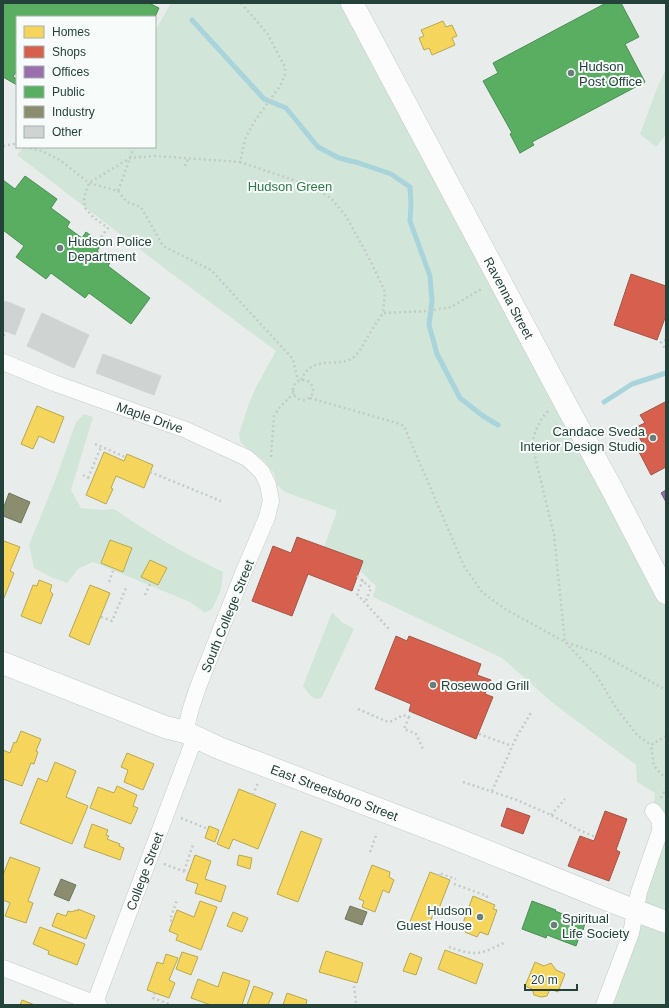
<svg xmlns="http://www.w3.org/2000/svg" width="669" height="1008" font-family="Helvetica,sans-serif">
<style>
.green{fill:#d1e6d8}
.homes{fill:#f6d55c;stroke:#b7a952}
.shops{fill:#d6604d;stroke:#a15747}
.offices{fill:#9970ab;stroke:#766289}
.public{fill:#5aae61;stroke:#4a8e55}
.industry{fill:#8c8c6e;stroke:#6d765e}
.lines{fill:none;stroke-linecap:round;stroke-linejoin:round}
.stream{stroke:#a9d4db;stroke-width:5}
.building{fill:#cfd4d2;stroke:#d1d6d4}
.street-casing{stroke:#c5cac8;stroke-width:17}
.secondary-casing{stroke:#c3cbc8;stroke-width:23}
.path{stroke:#c3ccca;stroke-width:2.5;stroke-dasharray:2 3;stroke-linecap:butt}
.street{stroke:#fcfcfc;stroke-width:16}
.secondary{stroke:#fcfcfc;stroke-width:22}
.poi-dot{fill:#697e78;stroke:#f7fbf9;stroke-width:1.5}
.labels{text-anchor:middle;stroke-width:4;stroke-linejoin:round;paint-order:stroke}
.poi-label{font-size:13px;fill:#24423a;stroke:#f7fbf9;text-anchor:start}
.park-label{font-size:13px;fill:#2d7a4b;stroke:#f7fbf9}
.street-label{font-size:13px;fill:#24423a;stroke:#f7fbf9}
</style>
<rect width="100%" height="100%" fill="#e8edeb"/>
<path class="green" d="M171 3H352L666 592V1005H604L660 831 653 811 655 793 637 782 636 765 554 704 502 658 373 597 376 586 359 570 363 561 324 547 337 511 285 492 277 485 274 473 263 460 243 445 240 441 239 434 248 406 257 385 276 351 168 271 17 155 23 147H155V31Z
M666 69V135L656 147 640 134 657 88Z
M84 414 93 417 71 490 81 508 103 510 114 509C149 533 185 554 223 572L221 590 212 609 205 613 190 602 93 562 78 569 67 583 51 577 34 568 29 545 55 481 76 422Z
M332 612 342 622 354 629 323 695 321 698 316 699C310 696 307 692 303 686Z"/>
<path class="homes" d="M443 21 446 27 452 25 457 36 452 38 455 45 432 55 429 48 424 50 419 38 424 36 421 30Z
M37 406 64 417 54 443 39 436 33 449 21 444Z
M104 452 124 461 127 454 153 465 144 488 116 476 111 488 113 489 106 504 86 495Z
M110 540 132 548 123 572 101 563Z
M4 541 20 547 10 571 14 573 4 598H3V544Z
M150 560 167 568 158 585 141 577Z
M39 580 52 585 50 591 53 594 41 624 21 616 33 585 37 586Z
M90 585 110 593 89 645 69 636Z
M21 731 41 739 36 751 38 752 34 764 31 763 22 786 3 779V750L10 753 14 742 16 743Z
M127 753 154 764 143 790 124 782 128 770 121 767Z
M55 762 76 771 66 797 88 806 72 844 20 823 38 778 47 782Z
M117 786 137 795 133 806 138 808 131 824 90 808 98 787 114 793Z
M239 789 276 804 258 849 233 839 229 849 217 844Z
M92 824 108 830 106 835 109 836 107 839 120 844 119 846 124 848 120 860 84 847Z
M209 826 219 830 215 842 205 838Z
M301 831 322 839 298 902 277 894Z
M195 855 211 861 205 879 226 886 221 902 195 893 198 884 186 880Z
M239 855 252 858 250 869 237 865Z
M10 857 40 868 28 901 33 903 26 923 5 916 10 903 3 900V875Z
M372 865 390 872 389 877 394 880 389 893 383 890 375 912 362 907 364 901 359 899Z
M430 872 450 880 438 911 435 910 426 931 409 924Z
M473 896 495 905 493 909 497 910 488 935 480 932 477 937 465 932 468 925 463 923Z
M200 901 217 907 201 950 176 940 178 935 169 931 177 910 194 917Z
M78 909 95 916 86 939 52 926 57 913 66 916 68 911 71 912 72 911 74 912 75 910 78 911Z
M233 912 248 918 242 932 227 926Z
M40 927 85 944 77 965 48 954 49 951 33 944Z
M445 950 483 964 476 984 438 969Z
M326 951 363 963 357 983 319 972Z
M182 952 198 957 191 975 176 969Z
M410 953 422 958 416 975 403 971Z
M166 954 178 958 169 980 175 983 169 998 147 990 157 962 163 964Z
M535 962 544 966 551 963 556 970 565 974 558 992 550 989 547 996 541 997 534 995 532 989 525 986Z
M223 972 250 981 242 1005H211L191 998 198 979 218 987Z
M254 986 273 993 268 1005H247Z
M287 993 307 1000 306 1005H283Z
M22 1000 35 1005H20Z"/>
<path class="shops" d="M631 274 666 286V318H665L657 340 614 325Z
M665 402 666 403V467L651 475 638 450 644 446 634 428 645 423 640 415Z
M297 537 363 561 352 591 308 574 292 616 252 601 273 546 291 553Z
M396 636 407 641 409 636 481 664 477 675 491 680 485 694 493 697 476 739 409 711 411 704 375 689Z
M507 808 530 816 523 834 501 826Z
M605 811 627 819 616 850 620 852 609 881 568 866 580 836 594 841Z"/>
<path class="offices" d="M666 490V502L661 493Z"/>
<path class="public" d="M3 3H149L159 8 155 17H17V70L13 77 17 79V85L3 77Z
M606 3H621L639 37 625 44 645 82 532 142 534 145 520 153 510 134 512 133 483 81 498 73 493 63Z
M25 176 57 199 51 208 70 222 67 227 82 238 86 232 102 244 97 251 111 261 108 266 150 298 131 324 89 293 85 298 51 273 46 279 16 257 24 246 3 230V180L15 189Z
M532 901 556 910 555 911 576 919V917L586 920 583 930 582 929 576 946 547 935 546 938 522 929Z"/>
<path class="industry" d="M9 493 30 502 21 523 3 516V509Z
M61 879 76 885 69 901 54 895Z
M350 906 367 912 362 925 345 919Z"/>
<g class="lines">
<path class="stream" d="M192 20 264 99 286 108 318 147 339 158 359 163 391 174 410 187 411 203 410 221 430 276 432 301 429 325 437 354 460 398 483 416 498 425
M604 402 632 384 666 373"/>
</g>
<path class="building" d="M5 301 25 309 15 335 3 330V306Z
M42 313 89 335 74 368 27 346Z
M103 354 161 376 154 395 96 373Z"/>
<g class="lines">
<g class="street-casing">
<g id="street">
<path id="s1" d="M3 362 54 383 186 430 247 458 262 472 268 485 271 501 267 517 244 571 198 687 191 708 185 732"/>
<path d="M3 968 99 1005"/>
<path id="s2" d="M94 1005 195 737"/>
<path d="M604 1005 631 933 639 892 660 831C661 822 659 818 653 811"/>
</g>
</g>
<g class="secondary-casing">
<g id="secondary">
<path id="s3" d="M352 3 564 401 613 491 666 593"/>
<path id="s4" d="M3 663 165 727 185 732 219 748 449 836 618 904 666 922"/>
</g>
</g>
<path class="path" d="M241 3 267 33 285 67V75L280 86 254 122 245 139 240 162 305 184 331 198 346 216 370 260 385 292 383 313
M3 146 13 144 17 145
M25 147 42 151 60 160 89 183 118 191 134 147
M520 154V153
M185 166 188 159
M118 191 127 202 141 207 163 246 211 270 293 359 298 381
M98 241 108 228 93 217 85 208 84 197 89 183 130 158 155 156 240 162
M3 335H5L6 331
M666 340 661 342 666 350
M293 390a10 10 0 1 1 20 0a10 10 0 1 1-20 0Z
M301 380C313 352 341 370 355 356 360 351 363 345 366 340 371 331 377 322 383 313L428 311 451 307 483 288
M310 398 400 424 404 426 406 431 464 566 482 592 505 609 565 642 597 676 616 708 638 736 651 745
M548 411C539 420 535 431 532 444L554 535 565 642 601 654 666 690
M95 444 125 457
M271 457 274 416 280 407 294 393
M150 472 221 501
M83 475 92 480
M88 478 101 447
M357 576 371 588 365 603
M363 580 357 594 390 630
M109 582 114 568
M145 595 151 582
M101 617 112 621 126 588
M358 709 388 722 392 721 403 715 409 717 411 712
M409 717 404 729 416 734 424 751
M479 734 512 746
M666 736 651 745 654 766 666 779
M463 782 517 800 551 815 579 830 595 837
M492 791 517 736 532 711
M253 795 258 783
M661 798 666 788
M551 815 565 799
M181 818 208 829
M370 852 377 833
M164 864 188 873
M184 871 193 845
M439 876V873L456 879
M454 884 487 896 486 901
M172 921 170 920 177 900
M449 947C456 949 465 953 473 953 484 954 496 946 506 942
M354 986 356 1001 355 1005
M155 993 153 998 172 1005"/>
<use href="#street" class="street"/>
<use href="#secondary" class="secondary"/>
</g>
<g class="poi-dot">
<circle cx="571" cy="73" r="4"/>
<circle cx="60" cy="248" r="4"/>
<circle cx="653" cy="438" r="4"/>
<circle cx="433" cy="685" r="4"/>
<circle cx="480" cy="917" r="4"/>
<circle cx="554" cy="925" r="4"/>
</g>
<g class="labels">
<g class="poi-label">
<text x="579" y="71">Hudson<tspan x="579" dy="15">Post Office</tspan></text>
<text x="68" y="246">Hudson Police<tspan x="68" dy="15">Department</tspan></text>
<text x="645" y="436" text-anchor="end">Candace Sveda<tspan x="645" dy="15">Interior Design Studio</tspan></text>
<text x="441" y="690">Rosewood Grill</text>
<text x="472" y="915" text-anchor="end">Hudson<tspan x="472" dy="15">Guest House</tspan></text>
<text x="562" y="923">Spiritual<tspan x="562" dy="15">Life Society</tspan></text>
</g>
<g class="park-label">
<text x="290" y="191">Hudson Green</text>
</g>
<g class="street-label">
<text dy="5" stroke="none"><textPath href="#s3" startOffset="334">Ravenna Street</textPath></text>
<text dy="5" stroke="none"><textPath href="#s1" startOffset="157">Maple Drive</textPath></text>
<text transform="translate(227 616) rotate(-68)" y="5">South College Street</text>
<text dy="5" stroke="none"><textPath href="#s4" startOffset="356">East Streetsboro Street</textPath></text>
<text dy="5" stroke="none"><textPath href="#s2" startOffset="143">College Street</textPath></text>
</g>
</g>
<rect width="669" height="1008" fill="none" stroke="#24423a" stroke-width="8"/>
<rect x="16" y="16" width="140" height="132" fill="#f7fbf9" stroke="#a3b1ad"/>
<rect x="24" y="26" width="20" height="12" fill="#f6d55c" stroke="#a3b1ad"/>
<text x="52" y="36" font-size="12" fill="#24423a">Homes</text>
<rect x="24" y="46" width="20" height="12" fill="#d6604d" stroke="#a3b1ad"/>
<text x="52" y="56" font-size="12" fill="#24423a">Shops</text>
<rect x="24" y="66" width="20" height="12" fill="#9970ab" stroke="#a3b1ad"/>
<text x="52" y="76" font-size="12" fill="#24423a">Offices</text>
<rect x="24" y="86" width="20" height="12" fill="#5aae61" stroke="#a3b1ad"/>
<text x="52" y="96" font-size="12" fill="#24423a">Public</text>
<rect x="24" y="106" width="20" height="12" fill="#8c8c6e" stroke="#a3b1ad"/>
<text x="52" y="116" font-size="12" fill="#24423a">Industry</text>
<rect x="24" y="126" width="20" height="12" fill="#cfd4d2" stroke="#a3b1ad"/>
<text x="52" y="136" font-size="12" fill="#24423a">Other</text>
<path d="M525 984v6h52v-6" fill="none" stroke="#24423a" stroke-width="2"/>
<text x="531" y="984" font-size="12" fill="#24423a" stroke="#f7fbf9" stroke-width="3" paint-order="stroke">20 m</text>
</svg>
